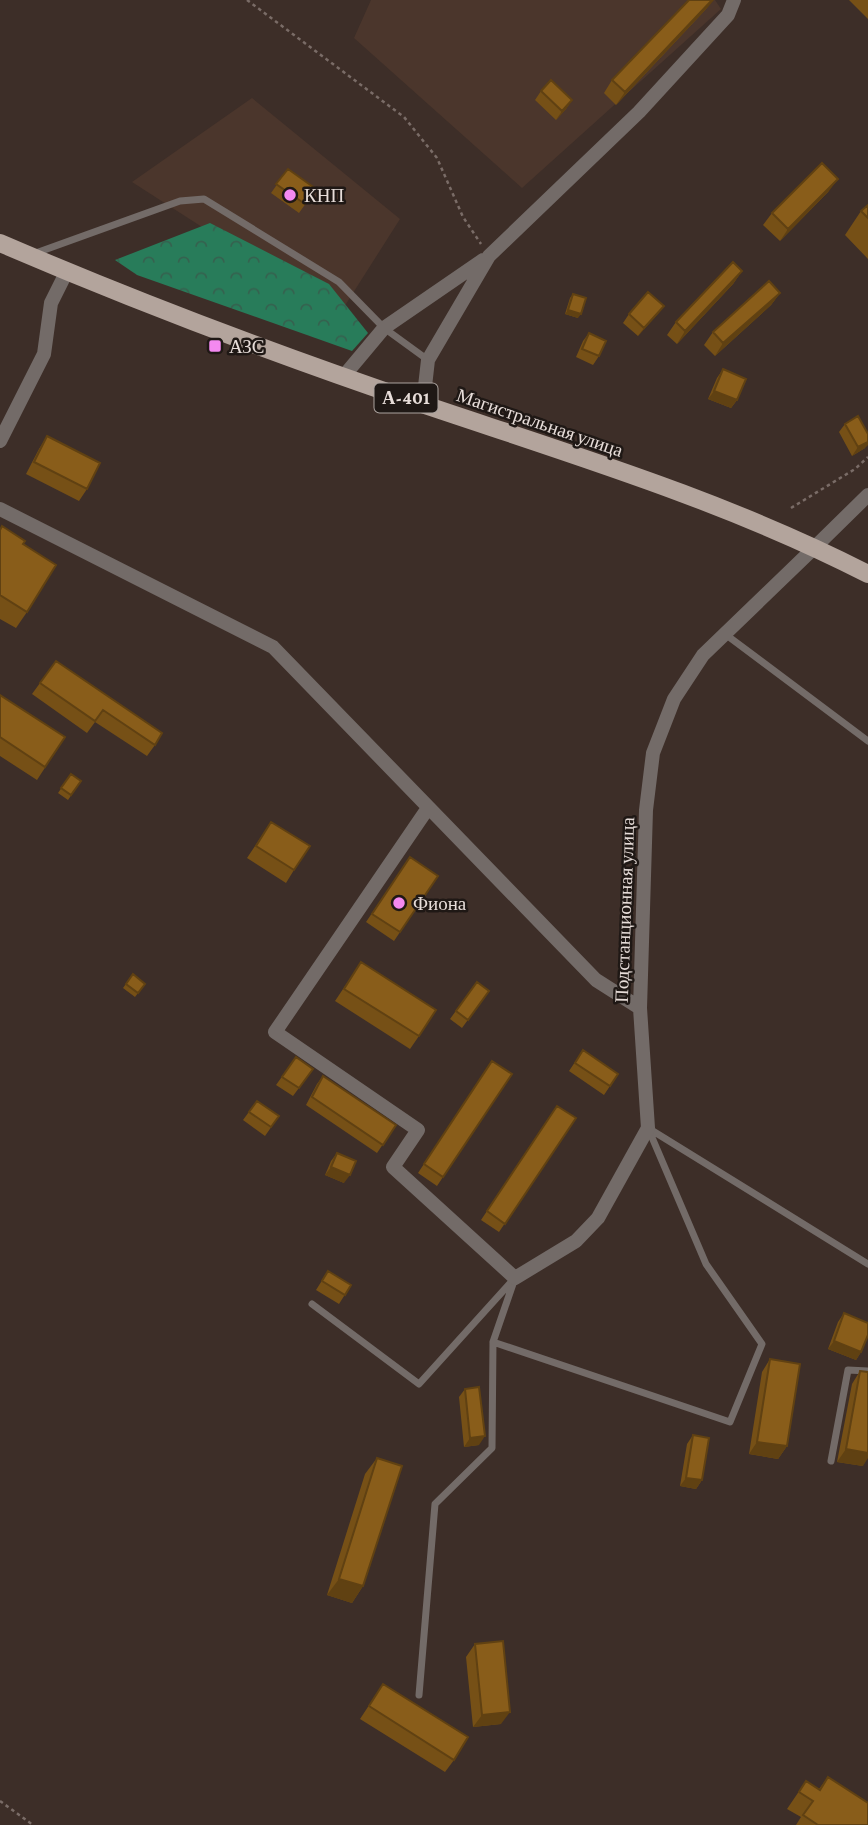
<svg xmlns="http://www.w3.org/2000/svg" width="868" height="1825" font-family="'Crimson Pro',serif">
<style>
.built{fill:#4b362c}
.forest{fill:url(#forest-crowns)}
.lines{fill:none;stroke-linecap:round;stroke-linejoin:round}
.path{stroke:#7a6c67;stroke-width:2.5;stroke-dasharray:3.5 3.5;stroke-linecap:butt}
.service{stroke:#736b68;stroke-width:7}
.minor{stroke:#736b68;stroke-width:14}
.tertiary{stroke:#736b68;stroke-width:14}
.primary{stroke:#b3a49c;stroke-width:18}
.wall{fill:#765016}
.shaded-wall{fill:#604112}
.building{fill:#895d1a;stroke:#604112;stroke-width:2}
.poi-dot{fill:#f489f0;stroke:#1f1815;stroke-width:2.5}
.labels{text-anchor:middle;stroke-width:5;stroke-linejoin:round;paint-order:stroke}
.shield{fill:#1f1815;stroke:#aba29e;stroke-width:2}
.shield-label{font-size:18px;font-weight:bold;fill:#e7ddd9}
.poi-label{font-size:19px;fill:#e7ddd9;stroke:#1f1815;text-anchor:start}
.street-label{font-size:19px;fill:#e7ddd9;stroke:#1f1815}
</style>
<defs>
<pattern id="forest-crowns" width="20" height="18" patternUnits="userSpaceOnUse" patternTransform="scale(1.75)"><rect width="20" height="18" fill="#287c5a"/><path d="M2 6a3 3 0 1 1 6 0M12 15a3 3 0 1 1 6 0" fill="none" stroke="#35624f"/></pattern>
</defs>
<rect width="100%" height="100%" fill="#3d2e28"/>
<path class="built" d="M371 0H715L721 9 522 188 354 38Z
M252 98 400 219 339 315 132 182Z"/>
<path class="forest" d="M210 223 329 284 368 333 352 351 137 275 115 260Z"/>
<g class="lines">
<path class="path" d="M247 0 404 117 437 158 463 217 481 244
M791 508 855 469 868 457
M0 1801 33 1825"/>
<path class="service" d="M33 254 180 201 204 199 339 282 384 328 428 360
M725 634 868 741
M648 1128 868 1264
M515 1278 493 1342 730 1422 762 1344 706 1264 648 1128
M312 1304 419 1384 512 1281
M831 1461 848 1370 868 1371
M419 1695 435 1504 492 1448 493 1342"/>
<path class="minor" d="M343 377 384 328 483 260
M423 404 428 360 489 256 639 112 728 15 734 0
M0 441 44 354 51 303 67 271
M0 509 273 647 596 980 640 1008
M428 808 275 1032 418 1130 393 1167 515 1278 576 1241 598 1218 648 1128 640 1008 646 810 653 753 674 699 703 655 815 547"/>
<path class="tertiary" d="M815 547 868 495"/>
<path class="primary" d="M0 243C137 302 278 355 419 403 570 454 726 501 868 574"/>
</g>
<path class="wall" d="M849 0H868V19Z
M708 7 616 105 604 93 612 80Z
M541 91 572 100 566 109 556 120 535 100Z
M288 169 316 189 299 213 271 193Z
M829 191 780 241 763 225 772 213Z
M868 205V259L845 235 861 211Z
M742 271 733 284 677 344 667 335 676 322Z
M780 293 771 305 715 356 704 345 713 332Z
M573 294 578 318 565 314 570 298Z
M664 306 638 336 623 323 629 314Z
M589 333 599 356 593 365 576 357 583 341Z
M723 369 737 400 731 408 708 399 717 378Z
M845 424 865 448 852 456 839 432Z
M47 436 87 489 79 501 26 474 39 449Z
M0 530 23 544 27 612 16 628 0 619Z
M56 661 155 745 147 756 95 722 87 733 32 694Z
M0 695 65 737 37 780 0 756Z
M71 774 81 781 68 800 58 793Z
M271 822 294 870 286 883 247 858Z
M410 857 438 876 394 941 366 922Z
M361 962 419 1036 410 1049 335 1001Z
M133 974 145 984 135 997 123 988Z
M477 982 489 991 462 1028 450 1019Z
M583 1050 618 1074 604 1095 569 1071Z
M296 1057 313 1069 293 1096 276 1085Z
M492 1061 512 1074 437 1186 418 1173Z
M323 1076 396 1125 377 1153 306 1105 317 1084Z
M257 1101 279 1116 265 1136 243 1120Z
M557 1106 576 1118 499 1232 481 1220Z
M337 1153 344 1183 325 1175 331 1161Z
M328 1271 351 1285 339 1304 316 1290Z
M844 1313 861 1352 856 1360 828 1349 838 1322Z
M770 1359 787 1446 778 1459 749 1454 762 1372Z
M860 1371 863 1466 837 1462 852 1384Z
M465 1389 479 1445 464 1447 459 1397Z
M693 1435 702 1480 696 1489 680 1486 687 1444Z
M377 1458 363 1586 352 1603 327 1595 365 1474Z
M475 1644 501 1724 473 1727 466 1657Z
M383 1684 454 1760 445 1772 360 1719Z
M828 1777 868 1825H796L801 1817 787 1809 806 1781 819 1789Z"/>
<path class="shaded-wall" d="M712 0H714L708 7 616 105 625 92Z
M572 100 566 109 556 120 562 111Z
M838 179 829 191 780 241 788 229Z
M742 271 733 284 677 344 685 331Z
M780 293 771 305 715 356 723 343Z
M664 306 658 314 638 336 644 328Z
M568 310 581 314 578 318 565 314Z
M714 391 737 400 731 408 708 399Z
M868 442V445L865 448 852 456 858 447Z
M331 1167 350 1175 344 1183 325 1175Z
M834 1341 861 1352 856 1360 828 1349Z
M485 1436 479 1445 464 1447 470 1438Z
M757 1442 787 1446 778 1459 749 1454Z
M846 1449 868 1453V1458L863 1466 837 1462Z
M686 1478 702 1480 696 1489 680 1486Z
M339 1579 363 1586 352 1603 327 1595Z
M510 1712 501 1724 473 1727 482 1715Z"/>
<path class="building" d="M689 0H712L625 92 612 80Z
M551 80 572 100 562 111 541 91Z
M822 163 838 179 788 229 772 213Z
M288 169 316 189 305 204 276 184Z
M868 205V218L861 211Z
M733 262 742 271 685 331 676 322Z
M769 281 780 293 723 343 713 332Z
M648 292 664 306 644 328 629 314Z
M573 294 586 298 581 314 568 310Z
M589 333 606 341 599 356 582 349Z
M723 369 746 379 737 400 714 391Z
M858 416 868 434V442L858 447 845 424Z
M47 436 100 463 87 489 34 462Z
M2 526 25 541 23 544 56 565 27 612 0 595V530Z
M56 661 162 733 155 745 103 710 95 721 40 683Z
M0 695 65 737 45 767 0 737Z
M71 774 81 781 71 795 61 788Z
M271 822 310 846 294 870 256 846Z
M410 857 438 876 400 932 372 914Z
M361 962 436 1010 419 1036 344 989Z
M133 974 145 984 138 993 126 984Z
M477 982 489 991 468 1020 456 1011Z
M583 1050 618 1074 610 1086 575 1063Z
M296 1057 313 1069 299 1088 282 1077Z
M492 1061 512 1074 443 1177 424 1164Z
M323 1076 396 1125 383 1145 312 1097Z
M257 1101 279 1116 271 1127 249 1112Z
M557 1106 576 1118 505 1224 487 1211Z
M337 1153 356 1161 350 1175 331 1167Z
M328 1271 351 1285 345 1295 322 1281Z
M844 1313 868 1323V1335L861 1352 834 1341Z
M770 1359 800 1364 787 1446 757 1442Z
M860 1371 868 1372V1453L846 1449Z
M479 1387 485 1436 470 1438 465 1389Z
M693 1435 709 1438 702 1480 686 1478Z
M377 1458 402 1466 363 1586 339 1579Z
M503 1641 510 1712 482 1715 475 1644Z
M383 1684 468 1737 454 1760 369 1706Z
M828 1777 868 1803V1825H818L803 1815 813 1801 799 1792 806 1781 820 1790Z"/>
<g class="poi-dot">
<circle cx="290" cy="195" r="7"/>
<rect x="208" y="339" width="14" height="14" rx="3.5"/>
<circle cx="399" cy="903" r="7"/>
</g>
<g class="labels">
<rect class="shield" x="374.5" y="383.5" width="63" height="29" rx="5"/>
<g class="shield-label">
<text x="406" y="404">А-401</text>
</g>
<g class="poi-label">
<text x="304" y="202">КНП</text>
<text x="229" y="353">АЗС</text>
<text x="413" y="910">Фиона</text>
</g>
<g class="street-label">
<text transform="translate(540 422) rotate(19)" y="7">Магистральная улица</text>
<text transform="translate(624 910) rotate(-88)" y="7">Подстанционная улица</text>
</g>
</g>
</svg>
